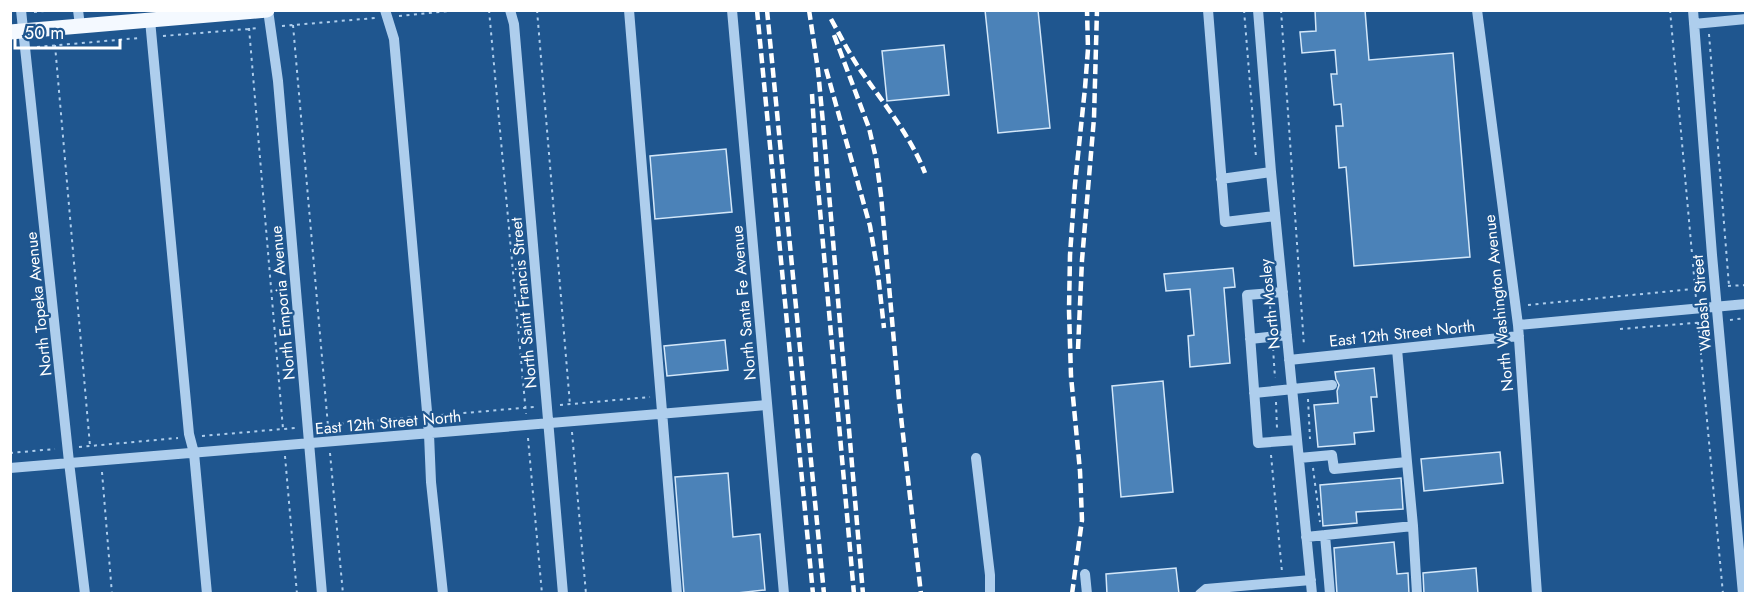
<svg xmlns="http://www.w3.org/2000/svg" width="1756" height="604" font-family="Jost,sans-serif">
<style>
.building{fill:#4b82b8;stroke:#d3e7f9;stroke-width:1.5}
.lines{fill:none;stroke-linecap:round;stroke-linejoin:round}
.path{stroke:#aeceed;stroke-width:2;stroke-dasharray:3 4.5;stroke-linecap:butt}
.minor{stroke:#aeceed;stroke-width:10}
.major{stroke:#f4f9ff;stroke-width:15}
.rail{stroke:#fff;stroke-width:4.5;stroke-dasharray:10 4.5;stroke-linecap:butt}
.labels{text-anchor:middle;stroke-width:4.5;stroke-linejoin:round;paint-order:stroke}
.street-label{font-size:16px;fill:#fff;stroke:#1f568f}
</style>
<rect width="100%" height="100%" fill="#1f568f"/>
<path class="building" d="M985 10H1038L1050 128 998 133Z
M1315 10H1365L1369 60 1453 53 1470 257 1354 266 1346 167 1339 168 1336 126H1343L1341 104 1334 105 1331 74H1337L1335 50 1302 53 1300 32 1316 31Z
M944 45 949 95 887 101 882 51Z
M726 149 732 212 655 219 650 156Z
M1233 268 1235 287 1224 288 1230 363 1190 367 1188 336 1194 335 1190 289 1166 291 1164 274Z
M725 340 728 370 667 376 664 346Z
M1374 368 1377 397H1371L1374 431 1354 433 1355 444 1318 447 1314 405 1338 403 1337 391 1339 385 1336 379 1335 372Z
M1163 381 1173 492 1121 497 1112 386Z
M1500 452 1503 483 1424 491 1421 459Z
M728 473 733 537 760 534 765 590 728 594H684L675 477Z
M1401 478 1403 509 1356 512 1357 523 1323 526 1320 485Z
M1394 542 1397 574 1408 573 1409 594H1337L1334 548Z
M1176 568 1179 594H1107L1106 574Z
M1476 568 1478 594H1424L1423 573Z"/>
<g class="lines">
<path class="path" d="M489 10 526 414
M537 10 570 405
M1244 10 1256 157
M1281 10 1304 346
M1670 10 1696 298
M34 12 57 10
M399 16 459 10
M293 25 328 426
M282 26 375 18
M249 28 283 429
M1709 34 1729 286
M163 36 259 28
M55 45 90 446
M37 47 139 38
M1728 286 1746 285
M1528 305 1704 288
M1270 306 1272 324
M1730 320 1746 318
M1698 322 1723 594
M1620 329 1707 322
M1273 348 1275 378
M1308 399 1310 439
M1276 402 1277 429
M560 405 650 397
M441 415 534 407
M318 426 414 417
M572 432 586 594
M202 436 295 428
M528 438 542 594
M79 447 178 438
M10 453 55 449
M330 453 343 594
M1271 455 1282 572
M285 456 297 594
M1313 468 1320 522
M102 472 112 594"/>
<path class="minor" d="M21 10 69 462 85 594
M78 10 80 26
M268 10 278 81 322 594
M385 10 394 39 429 434 431 482 443 594
M510 10 514 24 563 594
M629 10 677 594
M732 10 784 594
M1208 10 1225 222 1275 216
M1258 10 1271 172 1312 594
M1477 10 1518 325 1537 594
M1693 10 1712 255 1743 594
M150 20 189 434 194 453 207 594
M1694 24 1746 19
M1221 179 1271 172
M1283 292 1247 295 1258 443 1297 440
M1518 325 1746 304
M1250 339 1287 335
M1397 349 1407 462
M1289 360 1519 336
M1254 393 1332 385
M976 458 990 575V594
M1299 458 1332 455 1334 469 1407 462 1413 526
M10 468 767 405
M1325 535 1330 594
M1306 537 1413 526 1417 594
M1085 574 1087 594
M1200 594 1206 589 1311 580"/>
<path class="major" d="M10 32 267 10"/>
<path class="rail" d="M757 10 813 594
M767 10 824 594
M809 10 818 70 823 123 863 594
M831 19C841 37 850 55 861 71 884 104 910 135 925 173
M834 35 869 128 876 158 881 195 899 399 921 594
M826 69 870 226 878 274 884 328
M812 94 817 176 854 594
M1078 349 1082 260 1094 118 1097 10
M1072 594 1082 520 1080 471 1071 376 1069 310 1070 255 1075 184 1085 88 1088 49 1087 10"/>
</g>
<g class="labels">
<g class="street-label">
<text transform="translate(282 303) rotate(-95)" y="6">North Emporia Avenue</text>
<text transform="translate(523 303) rotate(-95)" y="6">North Saint Francis Street</text>
<text transform="translate(743 303) rotate(-95)" y="6">North Santa Fe Avenue</text>
<text transform="translate(1498 303) rotate(-96)" y="6">North Washington Avenue</text>
<text transform="translate(1701 303) rotate(-95)" y="6">Wabash Street</text>
<text transform="translate(38 304) rotate(-96)" y="6">North Topeka Avenue</text>
<text transform="translate(1269 304) rotate(-96)" y="6">North Mosley</text>
<text transform="translate(1402 333) rotate(-6)" y="6">East 12th Street North</text>
<text transform="translate(388 422) rotate(-5)" y="6">East 12th Street North</text>
</g>
</g>
<rect width="1756" height="604" fill="none" stroke="#ffffff" stroke-width="24"/>
<path d="M15 39v9h105v-9" fill="none" stroke="#ffffff" stroke-width="3"/>
<text x="24" y="39" font-size="18" fill="#ffffff" stroke="#1f568f" stroke-width="4.5" paint-order="stroke">50 m</text>
</svg>
